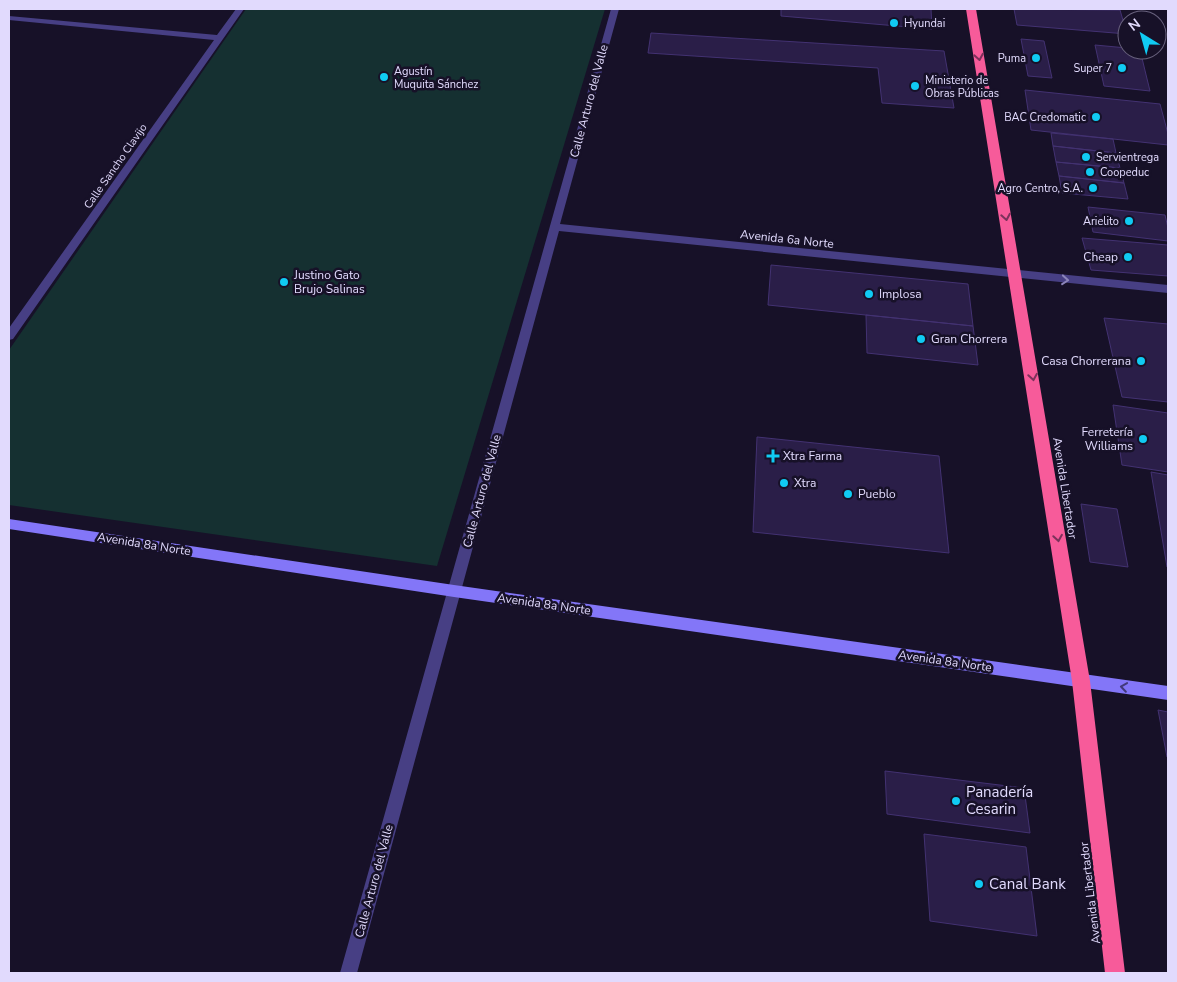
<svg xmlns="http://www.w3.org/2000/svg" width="1177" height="982" font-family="'Nunito Sans',sans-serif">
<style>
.green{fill:#153031}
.building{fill:#2a1e48;stroke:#433272}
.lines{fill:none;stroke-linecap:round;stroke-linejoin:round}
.street{fill:#473f84;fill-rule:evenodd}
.secondary{fill:#8376f8;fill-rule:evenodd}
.highway{fill:#f75b9a;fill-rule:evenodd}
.oneway{stroke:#7c325b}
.oneway2{stroke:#8c85ba}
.oneway3{stroke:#42397b}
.poi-dot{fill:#10cbf3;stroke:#171128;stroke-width:2}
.labels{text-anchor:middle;stroke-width:5;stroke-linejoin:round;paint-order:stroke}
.far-poi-label{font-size:11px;fill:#e1dafd;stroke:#171128;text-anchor:start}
.far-street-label{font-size:11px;fill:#e1dafd;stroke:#171128}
.street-label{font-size:12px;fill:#e1dafd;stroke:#171128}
.poi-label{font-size:12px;fill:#e1dafd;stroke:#171128;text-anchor:start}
.near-poi-label{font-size:15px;fill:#e1dafd;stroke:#171128;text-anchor:start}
</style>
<rect width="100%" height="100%" fill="#171128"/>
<path class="green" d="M246 9H605L437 566 9 505V350Z"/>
<path class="building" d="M781 9H931L932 29 781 16Z
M1014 9 1120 10 1127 34 1017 25Z
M651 33 944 51 954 108 882 103 878 68 648 53Z
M1021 39 1044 41 1052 78 1028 76Z
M1095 45 1127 48V50H1140L1150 91 1104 86Z
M1025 90 1160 104 1168 134V145L1031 130Z
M1051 133 1113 139 1116 153 1053 146Z
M1053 146 1116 153 1120 168 1056 162Z
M1056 162 1120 168 1124 183 1059 176Z
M1059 176 1124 183 1128 199 1062 193Z
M1088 207 1165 215 1168 228V241L1093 232Z
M1082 238 1168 245V276L1091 270Z
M771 265 968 284 973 326 768 305Z
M866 315 973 326 978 365 867 353Z
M1104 318 1168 324V402L1122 397Z
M1113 405 1168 413V472L1122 465Z
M757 437 939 456 949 553 753 532Z
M1151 472 1168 475V567H1167Z
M1081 504 1117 509 1128 567 1090 562Z
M1158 710 1168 712V757H1167Z
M885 771 1024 788 1030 833 887 814Z
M924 834 1026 847 1037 936 930 921Z"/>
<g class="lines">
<path class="street" d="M236 9H244L13 339 9 340V328L214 40 9 20V16L217 35Z
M611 9H619L560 224 1168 285V293L559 231 357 973H340Z"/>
<path class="secondary" d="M9 519 454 585 1168 686V700L454 597 9 529Z"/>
<path class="highway" d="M966 9H976L1090 681 1125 973H1105L1072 681Z"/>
</g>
<defs><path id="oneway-chevron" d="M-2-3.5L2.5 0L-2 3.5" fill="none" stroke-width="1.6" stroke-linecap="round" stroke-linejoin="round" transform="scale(1.25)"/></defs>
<g class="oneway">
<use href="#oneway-chevron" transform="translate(979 57) rotate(80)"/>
<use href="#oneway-chevron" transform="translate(1006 217) rotate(80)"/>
<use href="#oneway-chevron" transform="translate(1033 377) rotate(81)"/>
<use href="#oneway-chevron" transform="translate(1058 538) rotate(81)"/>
</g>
<use class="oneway2" href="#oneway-chevron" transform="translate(1065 280) rotate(5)"/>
<use class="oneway3" href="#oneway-chevron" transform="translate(1124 687) rotate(-172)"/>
<g class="poi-dot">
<circle cx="894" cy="23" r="5"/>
<circle cx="1036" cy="58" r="5"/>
<circle cx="1122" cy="68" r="5"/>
<circle cx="384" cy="77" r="5"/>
<circle cx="915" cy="86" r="5"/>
<circle cx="1096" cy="117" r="5"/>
<circle cx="1086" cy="157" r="5"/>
<circle cx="1090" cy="172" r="5"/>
<circle cx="1093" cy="188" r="5"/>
<circle cx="1129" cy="221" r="5"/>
<circle cx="1128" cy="257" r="5"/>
<circle cx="284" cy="282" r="5"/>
<circle cx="869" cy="294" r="5"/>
<circle cx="921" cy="339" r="5"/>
<circle cx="1141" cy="361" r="5"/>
<circle cx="1143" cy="439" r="5"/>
<path d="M770.5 448.5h5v5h5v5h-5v5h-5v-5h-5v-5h5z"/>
<circle cx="784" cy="483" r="5"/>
<circle cx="848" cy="494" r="5"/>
<circle cx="956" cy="801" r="5"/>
<circle cx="979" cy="884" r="5"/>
</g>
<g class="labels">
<g class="far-poi-label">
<text x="904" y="27">Hyundai</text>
<text x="1026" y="62" text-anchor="end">Puma</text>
<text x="1112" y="72" text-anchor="end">Super 7</text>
<text x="394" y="75">Agustín<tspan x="394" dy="13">Muquita Sánchez</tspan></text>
<text x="925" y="84">Ministerio de<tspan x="925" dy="13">Obras Públicas</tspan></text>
<text x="1086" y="121" text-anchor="end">BAC Credomatic</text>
<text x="1096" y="161">Servientrega</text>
<text x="1100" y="176">Coopeduc</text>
<text x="1083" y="192" text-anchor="end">Agro Centro, S.A.</text>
<text x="1119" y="225" text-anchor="end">Arielito</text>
</g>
<g class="far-street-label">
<text transform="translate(115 166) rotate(-55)" y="4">Calle Sancho Clavijo</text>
</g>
<g class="street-label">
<text transform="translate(589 101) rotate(-75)" y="4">Calle Arturo del Valle</text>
<text transform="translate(787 239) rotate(6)" y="4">Avenida 6a Norte</text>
<text transform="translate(1065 488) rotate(81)" y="4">Avenida Libertador</text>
<text transform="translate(482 491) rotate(-75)" y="4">Calle Arturo del Valle</text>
<text transform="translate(144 544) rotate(9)" y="4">Avenida 8a Norte</text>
<text transform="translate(544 604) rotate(8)" y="4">Avenida 8a Norte</text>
<text transform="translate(945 661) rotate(8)" y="4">Avenida 8a Norte</text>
<text transform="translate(374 881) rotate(-75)" y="4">Calle Arturo del Valle</text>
<text transform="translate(1090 893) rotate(-97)" y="4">Avenida Libertador</text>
</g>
<g class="poi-label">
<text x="1118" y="261" text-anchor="end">Cheap</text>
<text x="294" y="279">Justino Gato<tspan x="294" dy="14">Brujo Salinas</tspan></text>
<text x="879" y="298">Implosa</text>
<text x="931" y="343">Gran Chorrera</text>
<text x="1131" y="365" text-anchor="end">Casa Chorrerana</text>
<text x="1133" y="436" text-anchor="end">Ferretería<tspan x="1133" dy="14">Williams</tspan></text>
<text x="783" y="460">Xtra Farma</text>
<text x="794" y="487">Xtra</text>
<text x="858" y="498">Pueblo</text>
</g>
<g class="near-poi-label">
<text x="966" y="797">Panadería<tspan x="966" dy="17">Cesarin</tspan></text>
<text x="989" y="889">Canal Bank</text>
</g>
</g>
<rect width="1177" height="982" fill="none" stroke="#e1dafd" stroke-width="20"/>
<g transform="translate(1142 35) rotate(323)"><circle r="24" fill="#171128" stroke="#68617d"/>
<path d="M0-4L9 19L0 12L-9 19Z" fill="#10cbf3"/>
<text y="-8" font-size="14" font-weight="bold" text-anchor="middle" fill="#e1dafd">N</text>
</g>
</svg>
